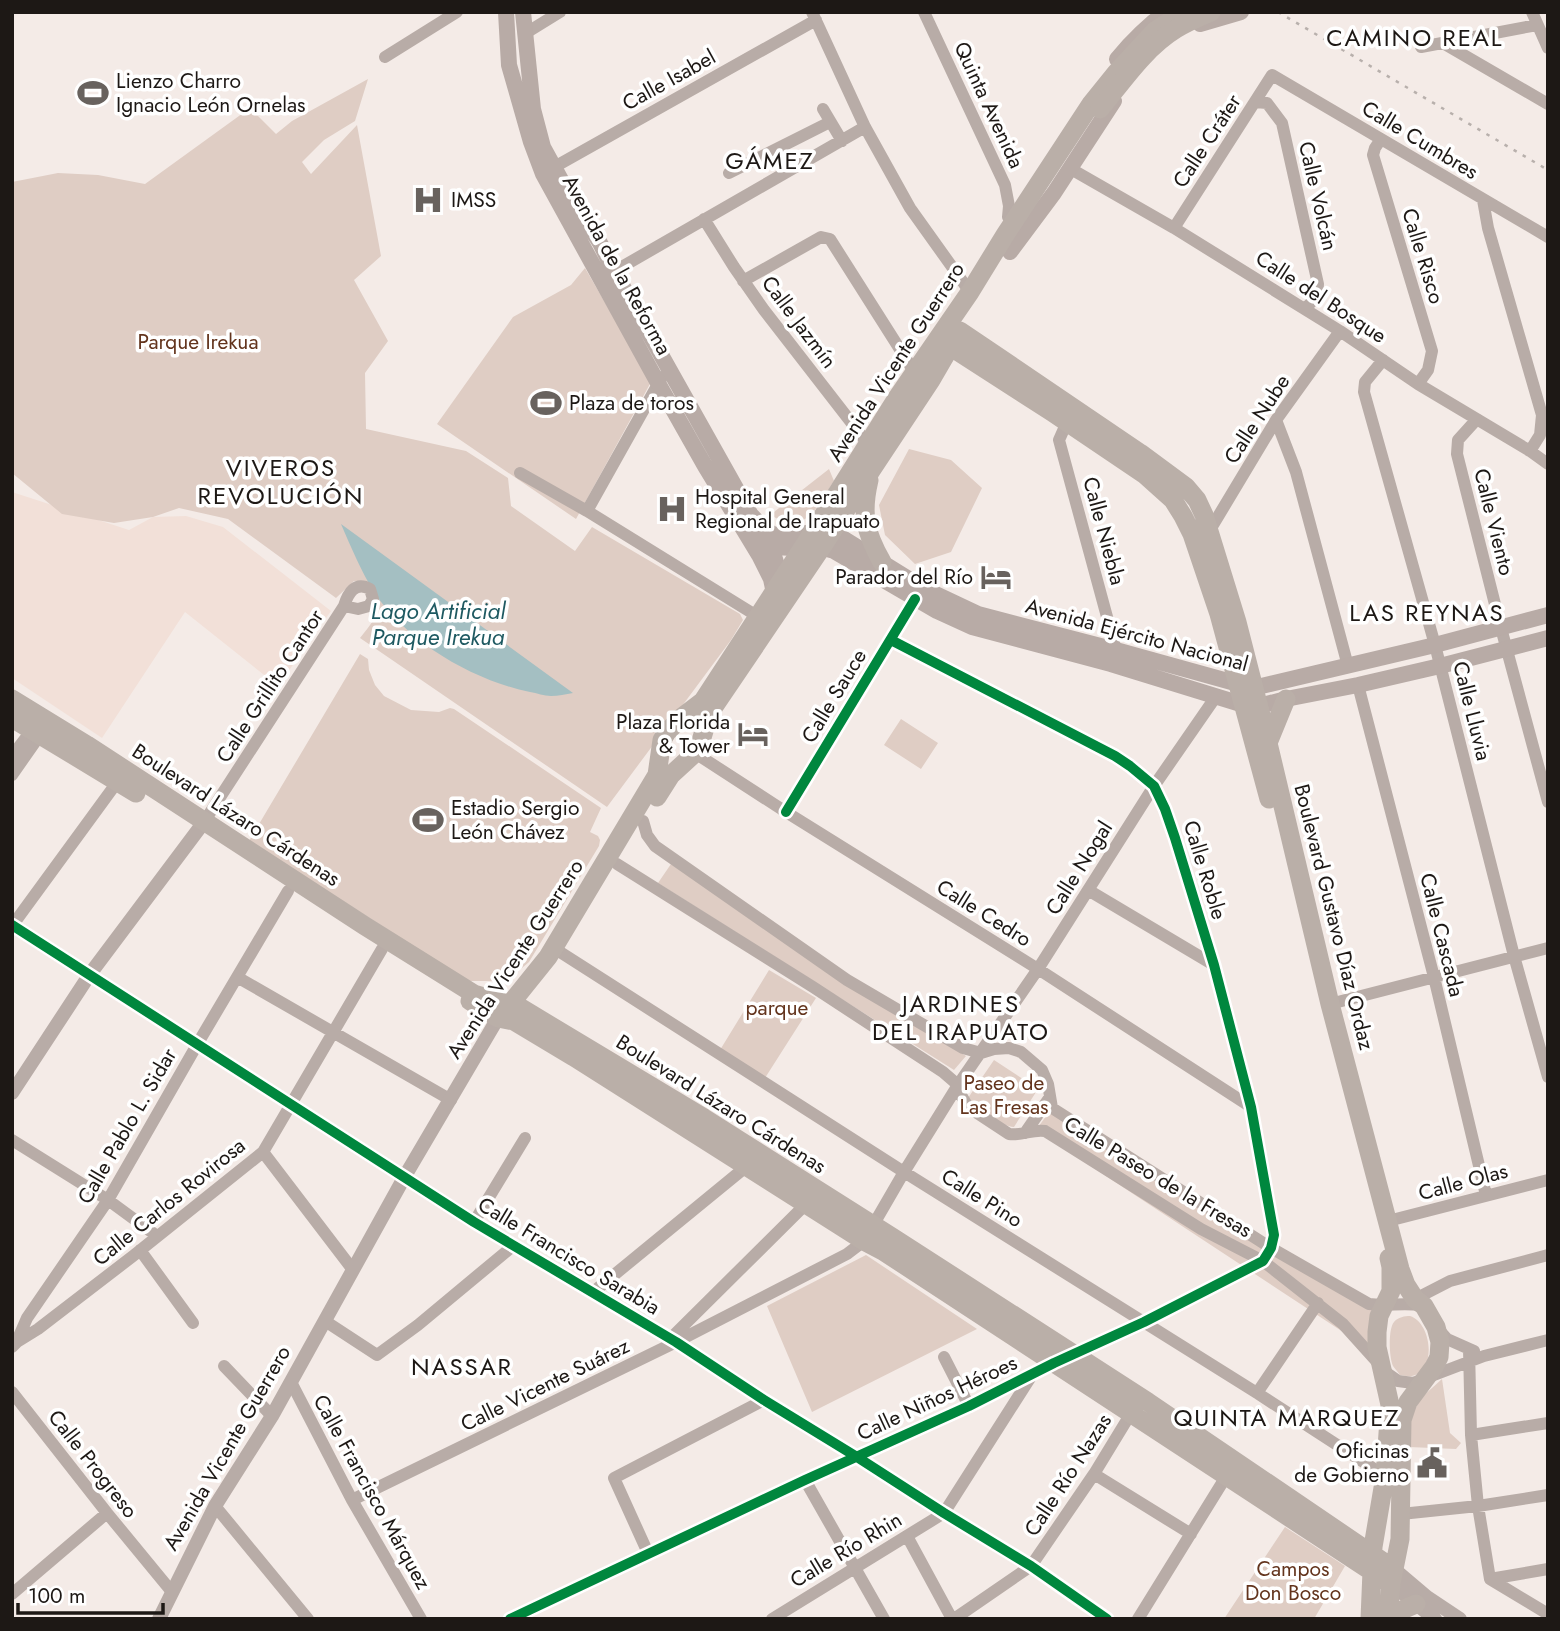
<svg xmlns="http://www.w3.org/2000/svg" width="1560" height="1631" font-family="Jost,sans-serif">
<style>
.built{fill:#f2e0d8}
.green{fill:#dfcdc4}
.water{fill:#a4bfc2}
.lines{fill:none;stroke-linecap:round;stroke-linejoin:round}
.minor{stroke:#b8aca7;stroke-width:12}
.tertiary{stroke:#b8aca7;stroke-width:14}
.secondary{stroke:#b8aba6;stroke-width:16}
.primary{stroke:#baafa8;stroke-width:19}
.rail{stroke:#b8b0ac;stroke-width:2.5;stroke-dasharray:3.5 7;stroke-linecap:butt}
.primary-bridge{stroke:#baafa8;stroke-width:19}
.cycleway-casing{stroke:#fff;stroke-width:15}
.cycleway{stroke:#00873e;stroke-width:10}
.labels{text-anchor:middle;stroke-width:7;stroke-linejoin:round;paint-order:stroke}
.street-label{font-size:21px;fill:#1d1815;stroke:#fff}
.poi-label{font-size:21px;fill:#1d1815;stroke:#fff;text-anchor:start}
.park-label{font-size:21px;fill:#63341d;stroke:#fff}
.water-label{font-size:23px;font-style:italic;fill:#1e5961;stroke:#fff}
.quarter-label{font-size:24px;letter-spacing:2px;fill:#1d1815;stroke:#fff}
</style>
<rect width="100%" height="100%" fill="#f4ebe7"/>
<path class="built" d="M12 492 129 530 153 517 186 516 223 527 331 611 278 686 185 612 102 738 12 678Z"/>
<path class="green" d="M368 79 355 121 324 140 302 162 311 174 357 125 381 256 354 280 388 341 365 373 366 429 466 451 508 478 511 506 575 551 592 527 740 614 743 620 731 640 607 807 360 638C378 615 384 610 367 582L354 581 336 598 228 519 179 508 153 517 114 523 62 514 12 473V182L58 173 98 175 145 184 250 108 276 134 292 121Z
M585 268 651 382 576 519 437 424 513 317 571 285Z
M909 449 951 460 982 488 951 552 915 564 885 535 879 505Z
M829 469 834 481C824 495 814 519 796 523 789 525 780 520 774 517V512Z
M360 654 368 659 369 670 375 685 384 696 411 710 439 712 450 708 454 709 601 808 590 832 598 836 600 840 599 846 529 962C505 983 499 981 468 981L249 841Z
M901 719 938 743 921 769 884 745Z
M671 864 966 1056 954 1070 658 883Z
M769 970 816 998 765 1078 720 1050Z
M994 1060 1035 1087 1036 1092 1014 1127C1002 1126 973 1110 968 1098Z
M1052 1108 1374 1312 1372 1351 1036 1130Z
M866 1255 977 1329 812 1412 767 1306Z
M1410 1316C1432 1323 1437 1371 1412 1376 1408 1377 1404 1375 1400 1375 1398 1372 1395 1369 1393 1366 1389 1357 1388 1329 1394 1322 1398 1317 1405 1316 1410 1316Z
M1442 1379 1450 1433 1461 1443 1456 1449 1409 1447 1410 1417 1422 1397Z
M1285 1527 1345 1566 1314 1619H1224Z"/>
<path class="water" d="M341 524 573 693C566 694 558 696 551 696 544 696 537 693 530 692 472 680 407 642 374 592 361 571 351 547 341 524Z"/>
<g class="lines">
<path class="minor" d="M812 12 865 127 910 208 970 292
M924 12 1005 185 1009 206 1008 217
M1532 12 1548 48
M526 33 560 12
M1443 43 1548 104
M1421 47 1537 25
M385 57 457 12
M1255 102 1267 103 1282 123 1318 284 1317 296 1305 309
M823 109 842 141
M1381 139 1375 148 1373 155 1432 351 1428 370 1418 384
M1071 169 1174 228 1340 331 1418 384 1530 451 1548 464
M549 170 816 20
M729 173 830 122
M1483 200 1488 228 1542 415 1540 435 1530 451
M704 219 734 267 764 310 868 444
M1174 228 1272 75 1548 237
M606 276 865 127
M743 281 821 237 830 239 915 373
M1383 360 1365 382 1364 392 1435 645 1514 956 1548 1077
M1477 419 1458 440 1457 454 1501 628 1548 802
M1276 420 1296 472 1348 666
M1067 422 1059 440 1116 650
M520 473 587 511 757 616
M587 511 662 377
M1210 530 1276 420 1340 331
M1358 685 1434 977 1486 1195
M695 753 786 812 1038 969 1251 1107
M12 756 32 730
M12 775 40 735
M786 812 915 599
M643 821 647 835 655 846 847 980 963 1048 981 1053 994 1049 1009 1048 1021 1052 1042 1070 1048 1084 1052 1108 1271 1248 1369 1304C1386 1306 1403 1303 1420 1305
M204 822 344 606C348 593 355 581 370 589L373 599 369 606 358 609 344 606
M617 864 813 987 943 1072 958 1085 961 1095 968 1107 1009 1134C1022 1136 1032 1129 1045 1131L1201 1229 1263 1261 1343 1324 1388 1374 1398 1381 1413 1383 1484 1356 1548 1340
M1088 890 1214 965
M12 926 118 781
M560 952 904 1172 1257 1393 1385 1476
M237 977 451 1100
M1330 1004 1548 948
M1025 1133 1050 1097
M12 1140 108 1200 157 1236
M263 1152 353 1270
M1388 1221 1548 1180
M474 1222 525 1138
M140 1250 193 1323
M592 1293 747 1166 750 1161
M1415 1299 1450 1281 1548 1255
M325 1321 377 1355 418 1325 513 1246
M1439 1330 1447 1339 1474 1351
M670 1339 807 1203
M17 1341 27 1318 108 1200 198 1043 288 891
M12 1347 17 1342 38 1329 133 1256 263 1152 382 949
M1469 1349 1471 1435 1478 1506 1490 1579
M944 1357 969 1406
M224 1366 272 1416
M291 1382 352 1500 421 1619
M12 1392 107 1513 172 1592
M1257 1393 1318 1303
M1471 1435 1548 1423
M1094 1474 1191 1534
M805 1480 884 1619
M352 1500 676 1342 847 1254 864 1241 904 1172 958 1085 1038 969 1154 786 1217 695
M215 1506 308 1619
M1401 1514 1478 1506 1548 1495
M907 1536 952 1619
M648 1553 614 1478 764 1400
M1490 1579 1548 1614
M1490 1579 1548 1569
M12 1594 107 1513
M510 1619 805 1480 969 1406 1054 1363 1144 1322 1263 1261 1271 1248 1274 1235 1251 1107 1214 965 1175 838 1165 809 1154 786 1130 766 1115 756 891 640
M772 1619 944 1513 1032 1375
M954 1619 1031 1566 1094 1474 1133 1410
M1138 1619 1227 1475"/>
<path class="tertiary" d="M12 925 474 1222 676 1342 764 1400 857 1457 944 1513 1031 1566 1107 1619
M12 1093 90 974 204 822
M1394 1569 1427 1597 1460 1619
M1391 1584 1435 1619
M159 1619 215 1506 272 1416 405 1176 498 1018"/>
<path class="secondary" d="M506 12 509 65 531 142 543 174 658 383 705 466 759 555 771 579 774 593
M523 12 533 109 543 147 571 198 600 243 614 271 765 540 775 559 783 586
M1200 24 1241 12
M1117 59C1132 41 1147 26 1166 12
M1010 252 1054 193 1114 101
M751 515C758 522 764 530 773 534 787 539 800 533 813 532 823 532 832 533 841 537L925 589 978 614 1116 650 1253 688 1435 645 1548 615
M738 521C749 529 763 542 777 546 795 552 812 543 834 551L937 611 972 627 1111 664 1244 705 1259 706 1286 699 1358 685 1440 666 1548 638"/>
<path class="primary" d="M960 331 1140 453 1186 487 1197 500 1204 515 1237 622 1268 743 1330 1004 1400 1269 1406 1285 1415 1299 1424 1306 1436 1327 1440 1342 1439 1357 1434 1367 1408 1402 1402 1420 1400 1539 1391 1584 1388 1619
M951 347 1052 412 1144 474 1173 500 1183 516 1192 534 1219 614 1269 799
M869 480C861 514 865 532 882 562
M12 699 87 745 365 926 474 994 521 1008 704 1118 892 1237 1148 1402 1394 1569
M12 718 136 793
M1268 743 1286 699
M657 797 671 775 695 753 701 741 709 714 822 547 872 469 931 380 956 337
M470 1001 498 1018 514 1021 574 1057 864 1241 883 1251 1391 1584
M503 1013 548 957 657 775 662 740 667 732 682 717 703 701 804 546 895 401 970 292 1005 235 1091 104 1116 73 1155 31 1184 12
M1370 1619 1373 1547 1385 1476 1390 1405 1377 1347V1332L1379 1316 1391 1291V1267L1389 1258
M1389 1619 1402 1610 1416 1604"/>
<path class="rail" d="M1278 12 1548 170"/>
<path class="primary-bridge" d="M1100 109C1123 81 1145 48 1176 29 1187 22 1199 17 1211 12"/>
<g class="cycleway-casing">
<path id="cycleway" d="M786 812 915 599
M12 925 474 1222 676 1342 764 1400 857 1457 944 1513 1031 1566 1107 1619
M510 1619 805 1480 969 1406 1054 1363 1144 1322 1263 1261 1271 1248 1274 1235 1251 1107 1214 965 1175 838 1165 809 1154 786 1130 766 1115 756 891 640"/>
</g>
<use href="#cycleway" class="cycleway"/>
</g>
<defs>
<g id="stadium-bare" transform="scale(2.415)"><path d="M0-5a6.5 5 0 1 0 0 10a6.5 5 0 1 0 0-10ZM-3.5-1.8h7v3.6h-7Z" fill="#68625e" stroke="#fff" stroke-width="2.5" paint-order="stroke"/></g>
<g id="hospital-bare" transform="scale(2.415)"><path d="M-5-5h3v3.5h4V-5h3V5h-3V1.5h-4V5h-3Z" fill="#68625e" stroke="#fff" stroke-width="2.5" paint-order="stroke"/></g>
<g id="hotel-bare" transform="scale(2.415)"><path d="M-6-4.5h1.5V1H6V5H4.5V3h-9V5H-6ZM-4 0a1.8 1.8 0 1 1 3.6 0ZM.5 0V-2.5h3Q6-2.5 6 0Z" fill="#68625e" stroke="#fff" stroke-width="2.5" paint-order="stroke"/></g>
<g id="civic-bare" transform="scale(2.415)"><path d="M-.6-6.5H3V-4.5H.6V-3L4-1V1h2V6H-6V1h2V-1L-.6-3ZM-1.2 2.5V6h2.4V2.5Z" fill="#68625e" stroke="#fff" stroke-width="2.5" paint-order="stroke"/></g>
</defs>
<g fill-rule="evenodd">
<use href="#stadium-bare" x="93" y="93"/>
<use href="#hospital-bare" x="428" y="200"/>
<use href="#stadium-bare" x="546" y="403"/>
<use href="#hospital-bare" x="672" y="509"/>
<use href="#hotel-bare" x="996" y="577"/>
<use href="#hotel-bare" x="753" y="734"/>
<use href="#stadium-bare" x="428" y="820"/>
<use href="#civic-bare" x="1432" y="1463"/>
</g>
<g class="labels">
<g class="street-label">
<text transform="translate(669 80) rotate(-29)" y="7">Calle Isabel</text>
<text transform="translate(989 105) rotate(65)" y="7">Quinta Avenida</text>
<text transform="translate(1420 140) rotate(31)" y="7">Calle Cumbres</text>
<text transform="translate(1207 141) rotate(-57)" y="7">Calle Cráter</text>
<text transform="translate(1318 196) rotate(77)" y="7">Calle Volcán</text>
<text transform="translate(1423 256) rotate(73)" y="7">Calle Risco</text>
<text transform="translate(617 265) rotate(61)" y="7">Avenida de la Reforma</text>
<text transform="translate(1321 297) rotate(33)" y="7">Calle del Bosque</text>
<text transform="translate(799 322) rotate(53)" y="7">Calle Jazmín</text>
<text transform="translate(896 362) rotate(-57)" y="7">Avenida Vicente Guerrero</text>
<text transform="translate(1257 419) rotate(-57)" y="7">Calle Nube</text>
<text transform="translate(1494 522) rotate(76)" y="7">Calle Viento</text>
<text transform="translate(1104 531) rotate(75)" y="7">Calle Niebla</text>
<text transform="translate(1137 635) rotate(15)" y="7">Avenida Ejército Nacional</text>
<text transform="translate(270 686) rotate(-57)" y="7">Calle Grillito Cantor</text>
<text transform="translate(834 696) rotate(-59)" y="7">Calle Sauce</text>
<text transform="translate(1472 711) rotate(76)" y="7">Calle Lluvia</text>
<text transform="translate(236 815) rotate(33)" y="7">Boulevard Lázaro Cárdenas</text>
<text transform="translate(1079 868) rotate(-58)" y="7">Calle Nogal</text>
<text transform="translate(1205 870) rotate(73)" y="7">Calle Roble</text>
<text transform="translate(984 913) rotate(32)" y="7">Calle Cedro</text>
<text transform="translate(1334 917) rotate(76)" y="7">Boulevard Gustavo Díaz Ordaz</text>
<text transform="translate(1442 935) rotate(76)" y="7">Calle Cascada</text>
<text transform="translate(515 959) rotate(-57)" y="7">Avenida Vicente Guerrero</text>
<text transform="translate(721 1104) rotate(32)" y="7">Boulevard Lázaro Cárdenas</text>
<text transform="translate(127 1126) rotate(-60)" y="7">Calle Pablo L. Sidar</text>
<text transform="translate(1158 1177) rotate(31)" y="7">Calle Paseo de la Fresas</text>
<text transform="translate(1463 1182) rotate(-15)" y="7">Calle Olas</text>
<text transform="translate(982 1198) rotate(32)" y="7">Calle Pino</text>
<text transform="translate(169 1202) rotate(-39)" y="7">Calle Carlos Rovirosa</text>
<text transform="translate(569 1256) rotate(31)" y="7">Calle Francisco Sarabia</text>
<text transform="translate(545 1385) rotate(-26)" y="7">Calle Vicente Suárez</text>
<text transform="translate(937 1398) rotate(-25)" y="7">Calle Niños Héroes</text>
<text transform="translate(227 1448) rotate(-60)" y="7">Avenida Vicente Guerrero</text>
<text transform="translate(93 1464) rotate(52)" y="7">Calle Progreso</text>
<text transform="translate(1068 1475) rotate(-57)" y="7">Calle Río Nazas</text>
<text transform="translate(372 1492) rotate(61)" y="7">Calle Francisco Márquez</text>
<text transform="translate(846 1550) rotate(-31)" y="7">Calle Río Rhin</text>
</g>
<g class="poi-label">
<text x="116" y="88">Lienzo Charro<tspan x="116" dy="24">Ignacio León Ornelas</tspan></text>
<text x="451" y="207">IMSS</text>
<text x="569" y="410">Plaza de toros</text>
<text x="695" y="504">Hospital General<tspan x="695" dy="24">Regional de Irapuato</tspan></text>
<text x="973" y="584" text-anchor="end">Parador del Río</text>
<text x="730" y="729" text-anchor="end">Plaza Florida<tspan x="730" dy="24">&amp; Tower</tspan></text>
<text x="451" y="815">Estadio Sergio<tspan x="451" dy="24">León Chávez</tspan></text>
<text x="1409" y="1458" text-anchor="end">Oficinas<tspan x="1409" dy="24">de Gobierno</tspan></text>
</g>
<g class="park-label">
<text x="198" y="349">Parque Irekua</text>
<text x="777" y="1015">parque</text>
<text x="1004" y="1090">Paseo de<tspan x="1004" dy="24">Las Fresas</tspan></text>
<text x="1293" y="1576">Campos<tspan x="1293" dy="24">Don Bosco</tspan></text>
</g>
<g class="water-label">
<text x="438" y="619">Lago Artificial<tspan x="438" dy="26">Parque Irekua</tspan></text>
</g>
<g class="quarter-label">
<text x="1415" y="46">CAMINO REAL</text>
<text x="770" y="169">GÁMEZ</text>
<text x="281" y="476">VIVEROS<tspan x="281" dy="28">REVOLUCIÓN</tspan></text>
<text x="1427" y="621">LAS REYNAS</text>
<text x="961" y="1012">JARDINES<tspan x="961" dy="28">DEL IRAPUATO</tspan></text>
<text x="462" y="1375">NASSAR</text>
<text x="1287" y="1426">QUINTA MARQUEZ</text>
</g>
</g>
<rect width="1560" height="1631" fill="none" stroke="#1d1815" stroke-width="28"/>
<path d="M18 1603v10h145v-10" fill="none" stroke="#1d1815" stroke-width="3.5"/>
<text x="28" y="1603" font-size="21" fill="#1d1815" stroke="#ffffff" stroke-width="5" paint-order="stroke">100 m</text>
</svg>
